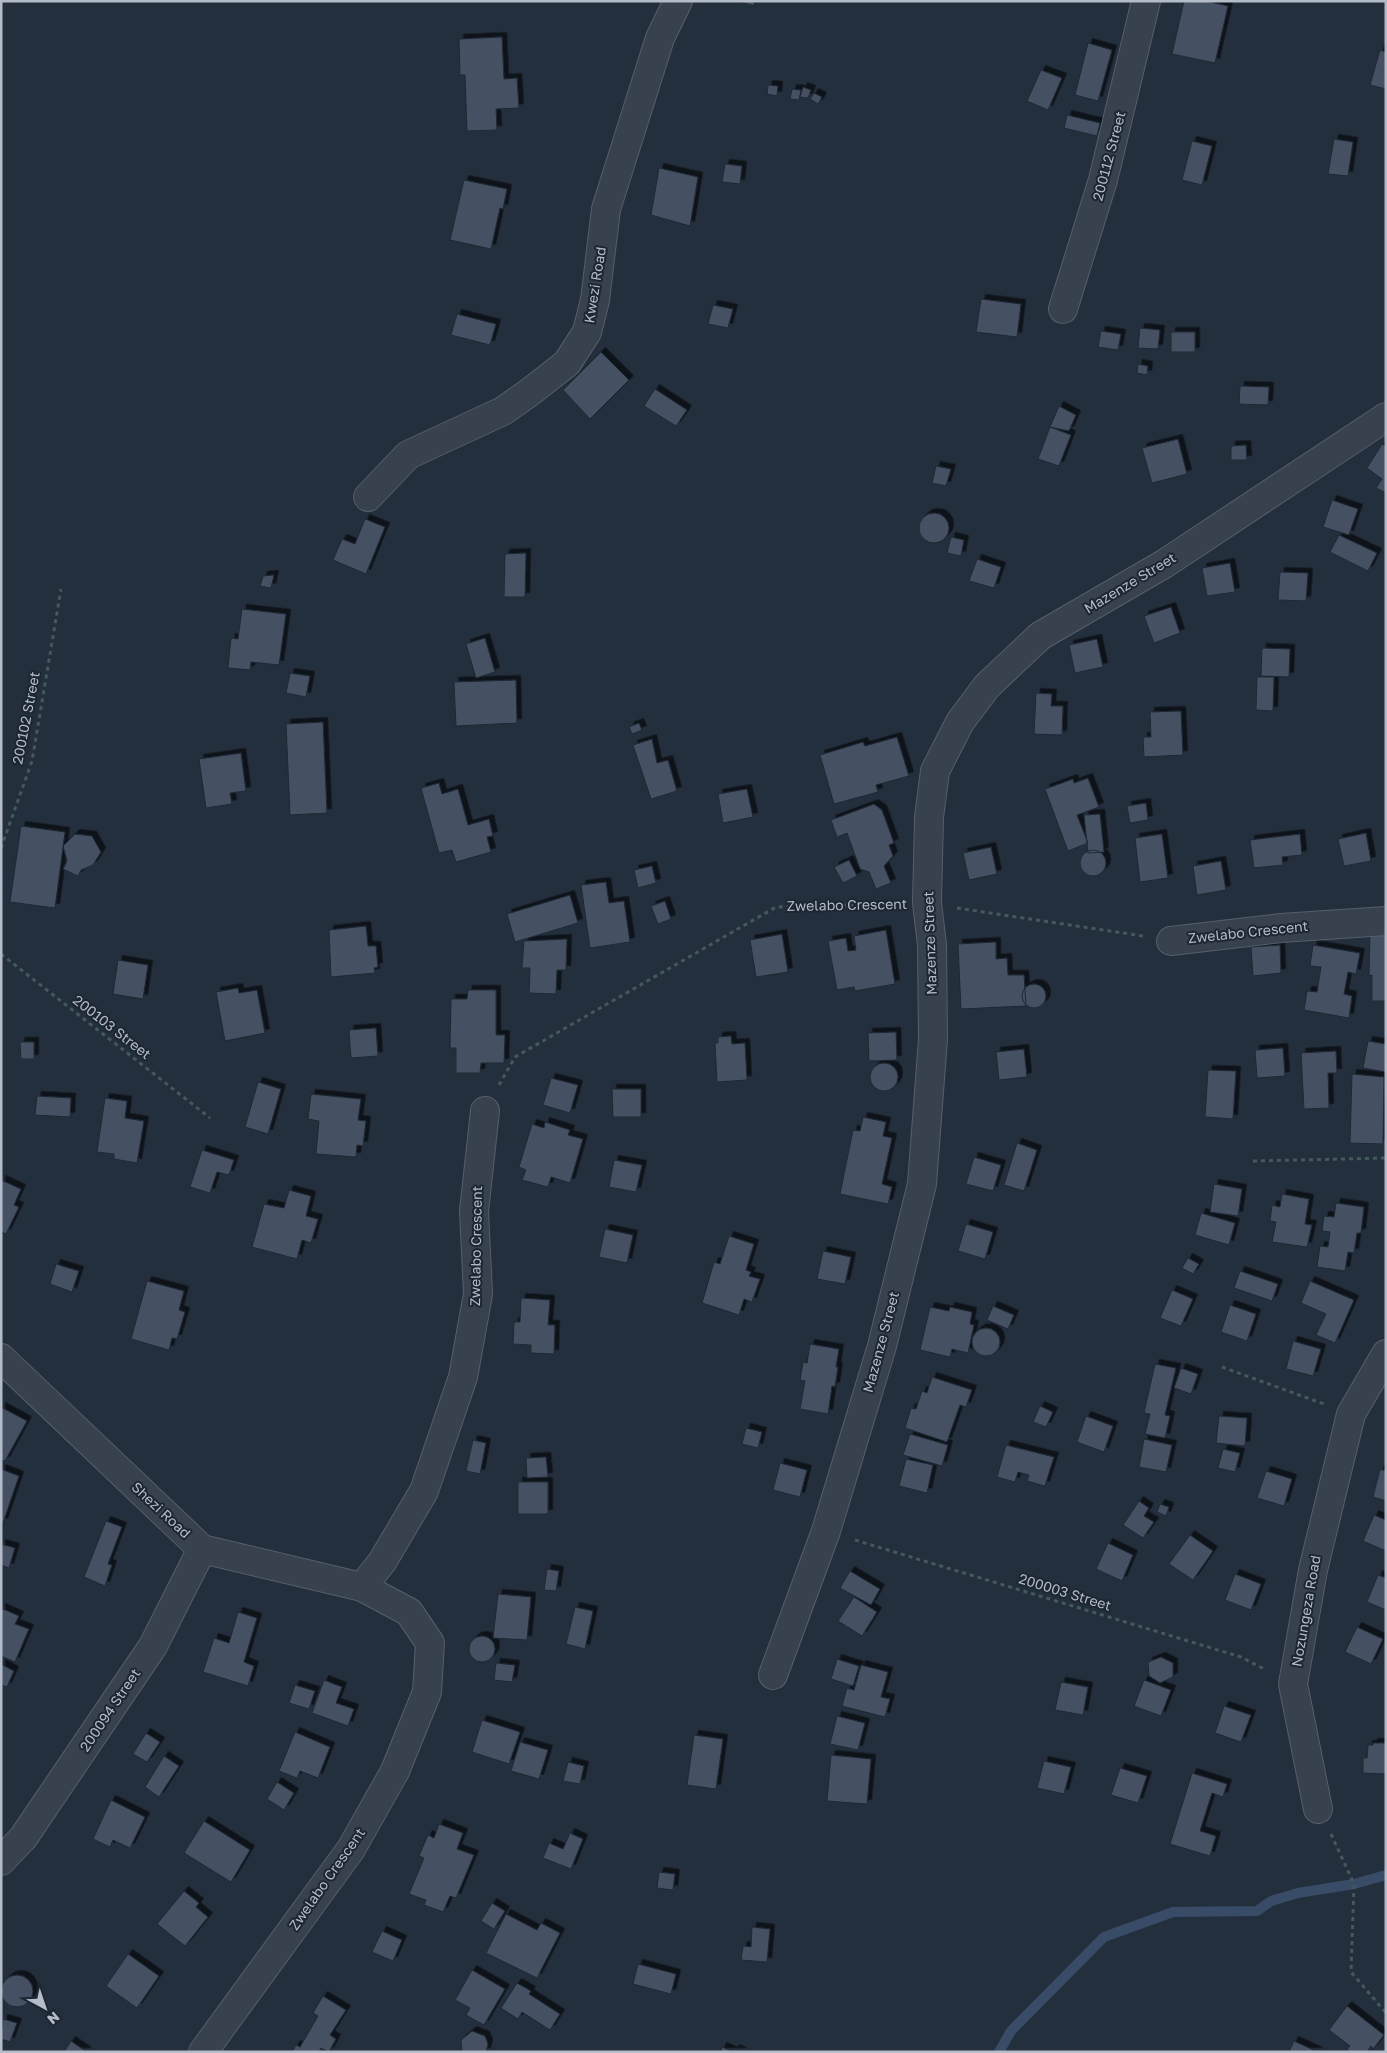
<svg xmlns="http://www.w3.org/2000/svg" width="1387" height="2053" font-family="'Golos Text',sans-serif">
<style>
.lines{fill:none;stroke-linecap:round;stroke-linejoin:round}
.stream{stroke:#394c67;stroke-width:10}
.building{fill:#455162;stroke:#1f2835;filter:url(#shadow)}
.street-casing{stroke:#565f6c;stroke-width:30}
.path{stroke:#44595c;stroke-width:3;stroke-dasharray:4 4;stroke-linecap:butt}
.street{stroke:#38414e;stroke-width:28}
.labels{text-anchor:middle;stroke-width:4;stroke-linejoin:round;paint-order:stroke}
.street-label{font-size:14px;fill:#b4bcc9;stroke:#1d2633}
</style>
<defs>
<filter id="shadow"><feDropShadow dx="4.5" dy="-4.5" stdDeviation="0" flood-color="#0009"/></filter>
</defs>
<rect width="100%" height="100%" fill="#242f3e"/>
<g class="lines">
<path class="stream" d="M999 2052 1011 2031 1104 1937 1173 1912 1257 1911 1271 1901 1298 1893 1354 1884 1386 1875"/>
</g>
<path class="building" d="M738 1H755L754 6Z
M1184 1H1206L1228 6 1215 63 1172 54Z
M502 37 504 79 517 78 519 108 496 109 497 130 467 131 465 75H460L459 39Z
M1088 43 1112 50 1098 101 1075 95Z
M1380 50 1386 52V89L1370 85Z
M1041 70 1062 78 1048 110 1027 101Z
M768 85 778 86 777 96 767 94Z
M803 87 811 90 808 98 800 97Z
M792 89 801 90 799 100 790 99Z
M814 93 822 97 818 104 810 99Z
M1067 115 1100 123 1097 136 1064 128Z
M1334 139 1353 142 1348 176 1328 174Z
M1192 141 1212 146 1202 185 1182 180Z
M725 164 742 166 740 184 722 182Z
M659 168 698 177 690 226 651 215Z
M464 180 507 189 503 209 500 208 491 249 450 240Z
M981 299 1021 304 1017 337 976 332Z
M713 305 733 309 728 328 708 324Z
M457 314 496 324 490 345 451 335Z
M1140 328 1160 330 1158 349 1138 348Z
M1101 331 1121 334 1118 350 1098 347Z
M1171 332H1195V352H1171Z
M601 352 629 380 590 419 563 390Z
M1138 364 1148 366 1147 375 1137 373Z
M1240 386 1269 387 1268 405 1239 404Z
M655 389 687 410 676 426 644 406Z
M1059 406 1076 415 1069 431 1050 427Z
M1050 427 1071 435 1059 466 1038 459Z
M1178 439 1187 474 1152 483 1142 448Z
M1382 444 1386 446V493L1376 488 1382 479 1367 468Z
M1246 445 1247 460H1231V446Z
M936 466 951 469 946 486 932 483Z
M1332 500 1358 509 1349 535 1323 527Z
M919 528a15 15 0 1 1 30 0a15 15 0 1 1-30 0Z
M365 519 385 527 366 574 333 560 342 539 355 544Z
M1339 535 1377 553 1368 571 1330 552Z
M951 537 964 540 961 556 947 553Z
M526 553 525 597H504L505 554Z
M977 559 1001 567 994 588 969 581Z
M1230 563 1235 592 1207 596 1202 568Z
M1280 572 1308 573 1306 601 1278 600Z
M274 575 271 588 260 586 263 576Z
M1171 607 1180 633 1154 643 1144 616Z
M242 609 286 614 279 665 251 662 250 670 228 668 231 638 238 639Z
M485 638 495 672 476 678 466 644Z
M1097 639 1103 667 1075 673 1069 645Z
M1262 648 1290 649 1289 677 1261 676Z
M290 673 310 676 306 697 286 693Z
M1257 677H1274L1273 711 1256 710Z
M516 680 517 723 456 726 454 682Z
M1036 693 1052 694 1051 706H1063L1062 735 1034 734Z
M1181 711 1183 755 1144 757 1143 737H1151L1150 712Z
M323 722 327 813 290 815 286 724Z
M639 723 642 730 632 734 629 727Z
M897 737 909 776 876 785 878 792 834 804 820 755 863 742 865 746Z
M652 739 657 763 668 760 677 791 651 799 633 745Z
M241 753 246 791 230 793 232 804 206 808 199 759Z
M1088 778 1099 807 1077 815 1088 843 1068 851 1045 789 1073 779 1074 783Z
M439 783 442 794 458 789 468 825 489 819 493 836 487 837 491 852 456 862 452 850 439 853 421 788Z
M747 789 753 817 723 823 718 794Z
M1146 803 1148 820 1130 823 1127 806Z
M874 804 882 810 894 843 889 845 893 856 884 866 891 883 876 889 869 872 860 869 847 833 837 837 831 820Z
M1100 814 1104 852 1088 853 1084 815Z
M21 826 65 832 55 908 10 902Z
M1366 833 1371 861 1344 866 1338 839Z
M75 834 92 836 101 852 93 865 81 870 78 876 63 869 67 861 63 846Z
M1162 834 1168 878 1140 882 1135 838Z
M1300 834 1302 855 1282 857 1283 865 1254 868 1250 840Z
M991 847 997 874 969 880 963 853Z
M1080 863a13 13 0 1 1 26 0a13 13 0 1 1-26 0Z
M849 860 857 876 843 883 834 867Z
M1221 861 1226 890 1197 895 1193 866Z
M652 866 656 883 638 888 634 870Z
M606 882 609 903 624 901 630 942 590 948 581 885Z
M570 895 578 923 515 942 507 914Z
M665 901 671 919 658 924 651 906Z
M366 926 368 946H376L378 967 374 968 375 973 331 977 329 930Z
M1370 927H1386V1001H1372V975L1369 976Z
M886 930 895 984 855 991 854 987 837 990 828 941 846 938 848 951 856 950 854 936Z
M782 934 788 972 756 977 750 940Z
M567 939 566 970H557L556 994 529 993 530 968H522L524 941Z
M996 942V959L1007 958 1008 975H1024L1026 1006 961 1009 958 944Z
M1280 945 1281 973 1253 976 1251 947Z
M1313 945 1360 953 1356 974 1348 972 1344 994 1352 996 1349 1018 1304 1010 1307 991 1317 992 1321 967 1310 966Z
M118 960 148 965 143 999 113 994Z
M1022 996a12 12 0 1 1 24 0a12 12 0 1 1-24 0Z
M238 988 239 993 257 990 265 1033 225 1041 216 992Z
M468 990H496V1035H505L504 1063H481L480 1073H456V1048H450L451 999H467Z
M376 1028 378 1056 351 1058 349 1030Z
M896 1032 897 1060 869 1061 868 1033Z
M731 1036 732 1044 745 1043 747 1080 717 1082 715 1043H718V1037Z
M1368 1041 1386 1044V1072L1363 1068Z
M20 1042H34V1059H21Z
M1283 1048 1285 1076 1257 1078 1255 1050Z
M1024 1049 1027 1077 999 1080 996 1052Z
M1336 1051 1337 1073H1328L1329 1108 1304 1109 1301 1053Z
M870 1077a14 14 0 1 1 28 0a14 14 0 1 1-28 0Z
M1208 1070 1236 1071 1233 1119 1205 1117Z
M1352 1074 1384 1077 1383 1144 1350 1143Z
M551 1078 578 1085 570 1113 543 1105Z
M258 1082 281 1089 268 1134 245 1127Z
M612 1089H641V1117H613Z
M311 1094 361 1099 358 1120 366 1121 363 1146 357 1145 356 1157 316 1154 319 1121 308 1119Z
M37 1096 71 1098 70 1117 35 1115Z
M105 1098 127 1101 125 1118 144 1121 137 1163 114 1159V1154L97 1152Z
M863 1117 886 1122 883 1136 892 1138 882 1184 892 1187 888 1204 840 1194 853 1130 860 1131Z
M545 1122 570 1130 568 1135 583 1139 570 1183 551 1177 548 1187 522 1180 526 1170 519 1167 532 1124 544 1128Z
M1017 1143 1037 1150 1024 1191 1004 1185Z
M202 1150 234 1160 229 1175 217 1172 210 1193 190 1187Z
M974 1157 1001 1165 993 1191 966 1184Z
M614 1160 642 1165 636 1192 609 1187Z
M1 1180 21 1189 14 1205 19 1207 6 1234 1 1232Z
M1214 1184 1242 1189 1238 1216 1210 1212Z
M289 1190 311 1196 306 1216 318 1219 311 1243 302 1240 297 1259 252 1247 264 1204 284 1208Z
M1282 1194 1309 1199 1305 1224 1312 1225 1307 1247 1272 1242 1276 1222 1270 1221 1272 1205 1280 1207Z
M1336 1203 1364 1207 1361 1233H1357L1354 1253 1348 1252 1345 1271 1317 1267 1320 1246 1328 1247 1330 1232 1322 1231 1324 1216 1334 1217Z
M1201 1213 1235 1223 1229 1245 1195 1235Z
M966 1224 993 1232 985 1259 958 1251Z
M605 1229 633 1235 627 1263 599 1257Z
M729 1236 754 1244 746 1270 751 1272 749 1276 760 1279 752 1302 744 1299 739 1315 702 1303 714 1262 720 1264Z
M823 1251 851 1257 845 1284 817 1279Z
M1188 1258 1199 1264 1193 1274 1182 1268Z
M56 1264 79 1271 72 1292 50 1284Z
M1240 1271 1278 1284 1272 1301 1234 1288Z
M147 1281 184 1291 179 1310 185 1312 177 1339 172 1338 169 1350 131 1339Z
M1310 1281 1354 1300 1335 1343 1316 1335 1326 1314 1301 1303Z
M1172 1290 1193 1299 1181 1326 1160 1318Z
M521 1298 550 1300 548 1325H555L554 1354 531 1353V1345L513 1344 514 1322H520Z
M1230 1305 1256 1314 1247 1341 1221 1332Z
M993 1306 1014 1315 1008 1329 987 1320Z
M930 1307 949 1311 950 1307 972 1312 970 1324 974 1325 968 1353 952 1349 950 1357 920 1350Z
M972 1342a14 14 0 1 1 28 0a14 14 0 1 1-28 0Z
M1293 1341 1321 1349 1313 1376 1286 1369Z
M810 1344 839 1349 836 1367H838L835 1387 832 1386 828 1414 800 1409 805 1381 800 1380 803 1362 807 1363Z
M1155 1364 1176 1368 1165 1415 1170 1416 1165 1438 1145 1434 1150 1414 1144 1413Z
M1181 1368 1198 1374 1191 1394 1174 1388Z
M932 1377 972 1390 966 1407 960 1405 947 1442 905 1428 911 1408 916 1409 922 1391 927 1393Z
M1040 1406 1053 1412 1046 1427 1033 1422Z
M1 1407 27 1421 5 1461 1 1460Z
M1086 1416 1113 1426 1104 1452 1077 1442Z
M1219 1416 1247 1418 1245 1446 1216 1443Z
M746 1428 762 1432 758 1448 742 1444Z
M910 1434 948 1445 942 1466 903 1455Z
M1144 1439 1172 1445 1166 1472 1139 1467Z
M473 1440 486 1443 480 1474 466 1471Z
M1006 1445 1054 1457 1045 1486 1027 1481 1029 1475 1018 1472 1015 1482 997 1477Z
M1223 1449 1240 1453 1235 1472 1218 1468Z
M546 1457 548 1477 527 1478 526 1458Z
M906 1459 933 1465 927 1493 899 1486Z
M780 1463 807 1470 800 1497 773 1490Z
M1 1469 19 1476 3 1523 1 1522Z
M1380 1469 1386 1471V1501L1373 1497Z
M1266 1471 1292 1479 1284 1506 1257 1498Z
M518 1482H548V1514H518Z
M1139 1501 1149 1508 1144 1516 1154 1522 1143 1538 1123 1525Z
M1160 1504 1169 1507 1166 1516 1157 1512Z
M1374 1515 1386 1520V1551L1363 1541Z
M106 1521 122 1527 108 1564 112 1565 105 1586 84 1577Z
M1190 1535 1213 1551 1193 1580 1169 1564Z
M1108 1543 1133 1555 1122 1581 1096 1569Z
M1 1544 15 1548 9 1568 1 1565Z
M547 1569 559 1571 556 1591 544 1590Z
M850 1571 880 1589 871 1605 840 1588Z
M1235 1574 1261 1584 1251 1610 1225 1600Z
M1378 1575 1386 1578V1610L1367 1602Z
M498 1594 531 1597 527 1640 493 1638Z
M854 1597 877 1612 862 1636 838 1621Z
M575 1607 593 1611 585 1649 566 1644Z
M1 1608 19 1616 15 1624 29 1629 15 1662 1 1656Z
M238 1612 257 1618 244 1662 254 1666 248 1686 203 1672 214 1638 229 1643Z
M1357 1627 1383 1639 1371 1664 1345 1652Z
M469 1649a13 13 0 1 1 26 0a13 13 0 1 1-26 0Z
M1161 1657 1173 1663V1677L1160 1683 1149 1676 1148 1662Z
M837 1659 859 1666 853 1686 831 1679Z
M496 1663 515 1665 512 1682 494 1680Z
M1 1664 14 1671 7 1687 1 1685Z
M861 1665 888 1672 881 1697 890 1699 885 1717 842 1706 847 1688 854 1690Z
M324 1680 342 1687 336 1703 354 1709 348 1726 312 1713Z
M1144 1680 1171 1690 1161 1716 1134 1706Z
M1061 1682 1088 1687 1083 1715 1055 1710Z
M295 1685 315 1691 309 1709 289 1703Z
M1224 1706 1251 1715 1241 1742 1215 1733Z
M837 1716 865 1723 858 1750 830 1744Z
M482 1720 520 1732 509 1764 472 1752Z
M295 1732 330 1747 318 1778 300 1771 297 1778 279 1771Z
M146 1733 160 1742 147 1762 133 1754Z
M694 1735 723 1739 716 1789 687 1785Z
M520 1742 548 1750 539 1779 511 1771Z
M1373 1743H1386V1774L1363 1773V1758H1367L1368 1745H1373Z
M831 1755 871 1759 867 1804 827 1801Z
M164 1756 179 1766 159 1797 145 1787Z
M1044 1761 1071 1767 1064 1794 1037 1788Z
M568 1762 584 1766 580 1784 563 1781Z
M1120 1768 1147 1776 1138 1803 1111 1795Z
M1192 1773 1227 1784 1223 1797 1212 1793 1200 1831 1216 1836 1210 1856 1170 1844Z
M277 1782 294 1793 284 1810 267 1799Z
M111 1800 145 1817 130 1848 113 1840 110 1847 93 1839Z
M204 1821 250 1850 231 1882 184 1853Z
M439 1824 463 1833 457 1849 474 1855 456 1898 450 1896 443 1912 424 1905 426 1900 409 1894 424 1858 419 1856 428 1835 434 1838Z
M570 1833 583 1839 571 1869 543 1858 549 1843 563 1849Z
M659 1872 675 1874 673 1890 657 1888Z
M184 1891 199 1903 196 1907 208 1917 185 1946 157 1924Z
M492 1903 505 1911 494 1929 481 1921Z
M506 1914 537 1930 541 1923 560 1933 537 1978 486 1953Z
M752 1927 770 1929 767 1962 741 1960 743 1946 751 1947Z
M382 1931 402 1940 393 1961 372 1952Z
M128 1954 159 1976 137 2008 106 1986Z
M638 1964 676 1974 671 1994 633 1984Z
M472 1970 505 1989 484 2025 466 2015 470 2008 455 2000Z
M1 1991a16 16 0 1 1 32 0a16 16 0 1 1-32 0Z
M517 1983 531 1991 529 1994 560 2014 550 2030 522 2012 518 2019 501 2008Z
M323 1996 346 2010 330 2035 336 2039 329 2052 321 2048 319 2052H292L296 2045 300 2047 318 2016 313 2013Z
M1347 2006 1384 2035 1373 2049 1371 2046 1367 2052H1350L1347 2049 1350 2046 1329 2030Z
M3 2019 17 2023 10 2042 1 2039Z
M472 2031 485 2036 488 2044 486 2052H462L461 2040Z
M71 2041 87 2052H64Z
M1294 2041 1318 2052H1289Z
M722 2047 734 2052 735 2049 742 2052H720Z"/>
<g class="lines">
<g class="street-casing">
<path id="street" d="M1063 309 1103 180 1146 1
M368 497 408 455 503 411 530 392 567 363 587 332 595 300 606 209 660 38 678 1
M1171 941 1281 928 1386 921
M1 1358 202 1549 362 1587 409 1612 430 1643 427 1692 395 1771 351 1849 203 2052
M362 1587 382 1562 424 1491 463 1377 478 1294 474 1211 485 1111
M773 1675 826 1531 882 1346 922 1184 933 1039 932 945 927 903 929 817 935 771 960 722 987 686 1040 636 1164 564 1386 417
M1318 1809 1293 1684 1313 1570 1351 1414 1386 1354
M1 1861 23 1838 153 1646 202 1549"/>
</g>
<path class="path" d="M1 848 32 761 61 589
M957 908 1143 936
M1 954 210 1118
M499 1085 515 1057 776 907 898 904
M1253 1161 1386 1158
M1222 1367 1324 1404
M855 1540 1241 1657 1266 1670
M1331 1834 1354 1884 1351 1972 1386 2013"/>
<use href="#street" class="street"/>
</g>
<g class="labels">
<g class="street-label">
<text transform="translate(1109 156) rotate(-75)" y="5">200112 Street</text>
<text transform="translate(595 285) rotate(-81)" y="5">Kwezi Road</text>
<text transform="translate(1130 583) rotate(-31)" y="5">Mazenze Street</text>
<text transform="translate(26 718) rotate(-79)" y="5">200102 Street</text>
<text transform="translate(847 905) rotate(-1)" y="5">Zwelabo Crescent</text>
<text transform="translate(1248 932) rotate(-6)" y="5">Zwelabo Crescent</text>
<text transform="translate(930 943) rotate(-92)" y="5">Mazenze Street</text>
<text transform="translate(112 1027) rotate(38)" y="5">200103 Street</text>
<text transform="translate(476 1246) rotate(-89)" y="5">Zwelabo Crescent</text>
<text transform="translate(881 1342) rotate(-75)" y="5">Mazenze Street</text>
<text transform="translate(161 1510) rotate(43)" y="5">Shezi Road</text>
<text transform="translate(1065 1592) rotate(17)" y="5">200003 Street</text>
<text transform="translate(1306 1611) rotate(-80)" y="5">Nozungeza Road</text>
<text transform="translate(110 1710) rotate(-56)" y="5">200094 Street</text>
<text transform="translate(327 1879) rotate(-55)" y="5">Zwelabo Crescent</text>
</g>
</g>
<rect width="1387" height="2053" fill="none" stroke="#b4bcc9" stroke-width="5"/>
<g transform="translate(45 2008) rotate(140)" stroke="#1d2633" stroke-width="4" paint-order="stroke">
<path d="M0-4L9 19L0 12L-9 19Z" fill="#b4bcc9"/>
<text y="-8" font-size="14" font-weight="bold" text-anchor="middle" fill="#b4bcc9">N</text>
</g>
</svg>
